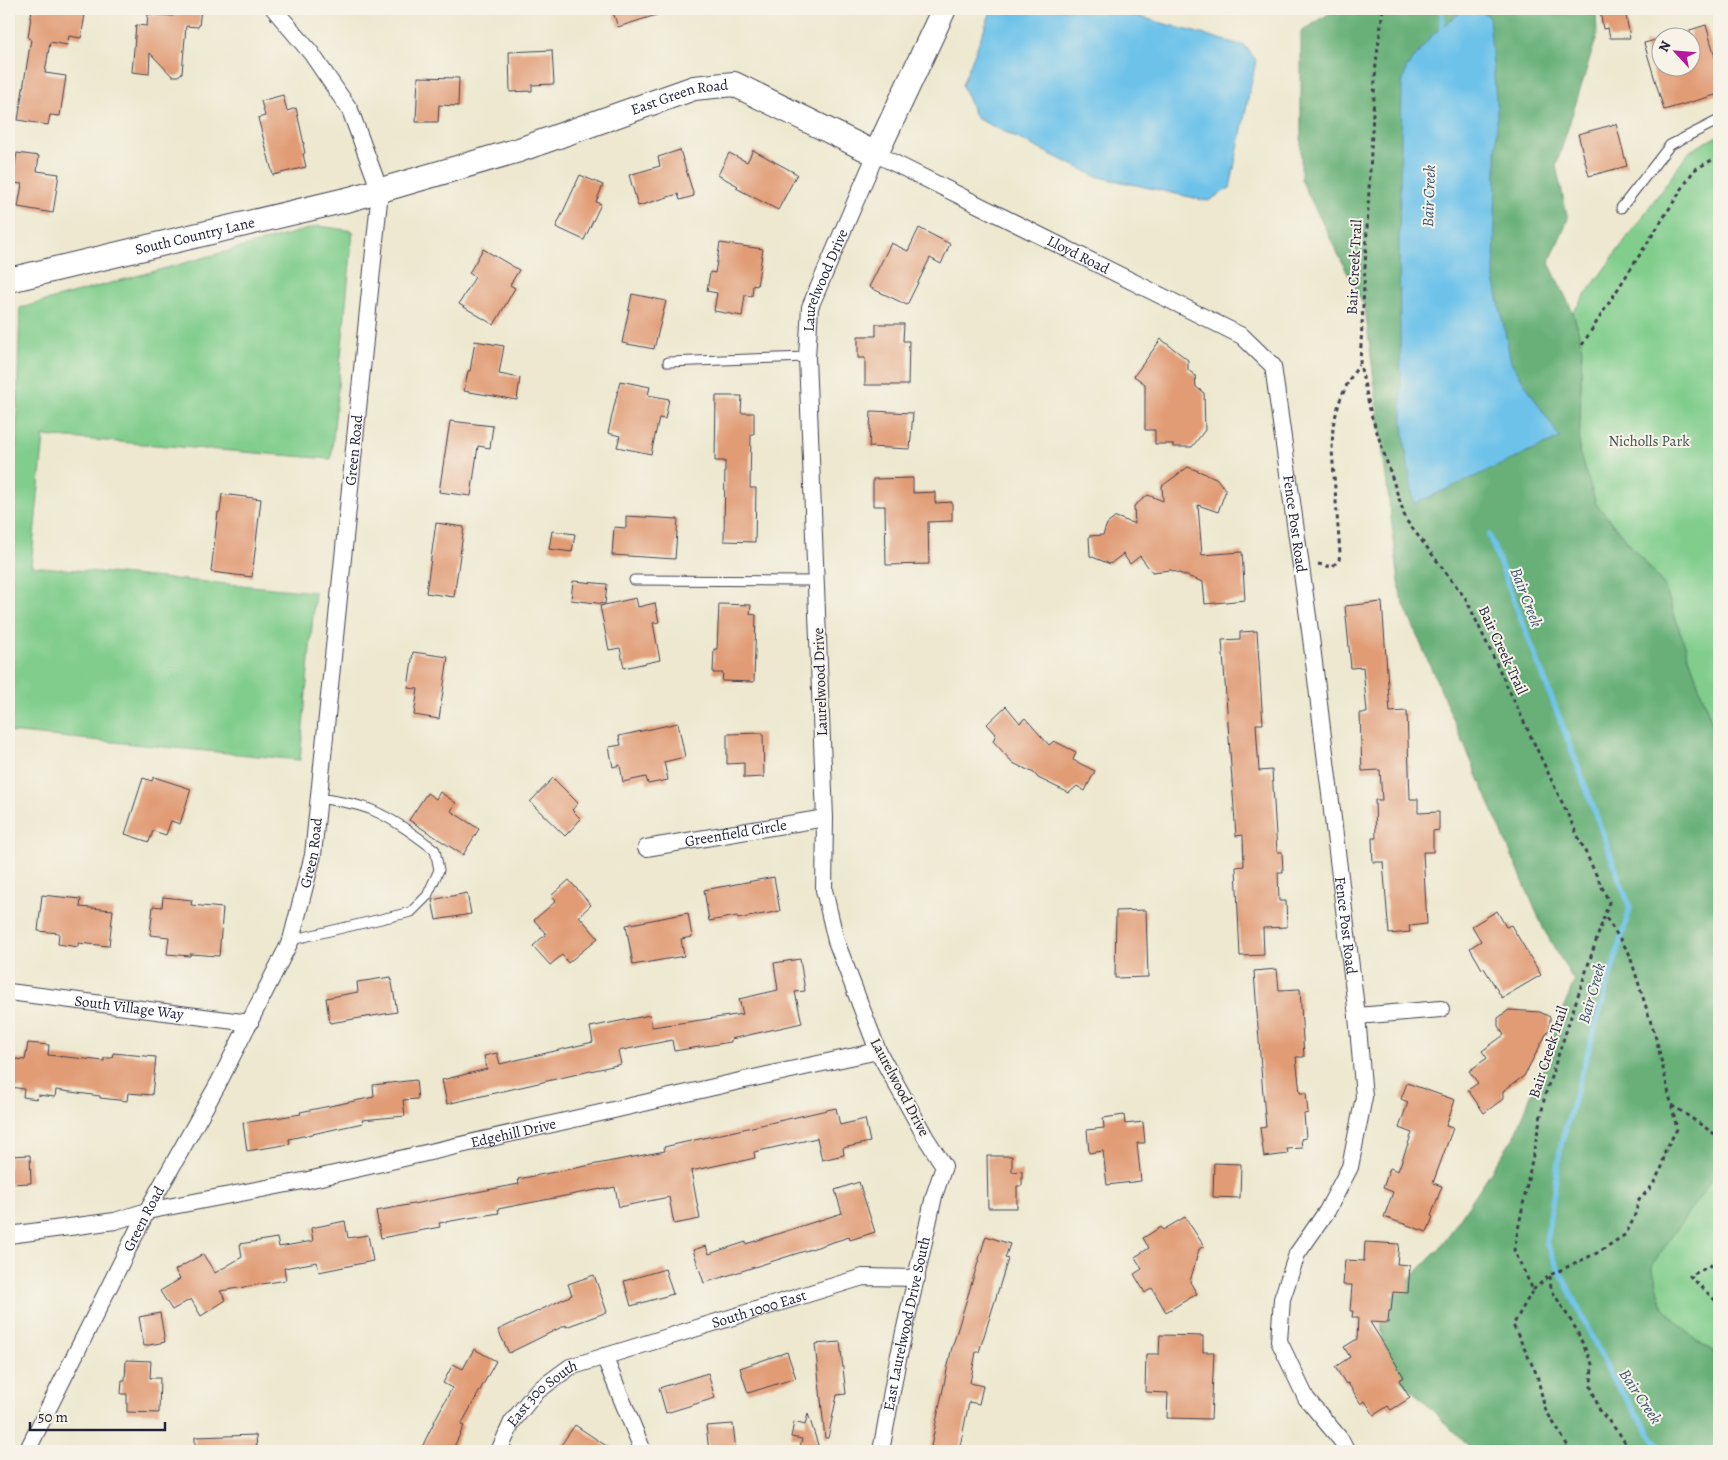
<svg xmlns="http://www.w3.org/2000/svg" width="1728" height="1460" font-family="Alegreya,serif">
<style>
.green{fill:#80cd8c;stroke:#517864}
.forest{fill:#68b078;stroke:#45695a}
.water{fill:#6dc2ea;stroke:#487292}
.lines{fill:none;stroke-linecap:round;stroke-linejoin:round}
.stream{stroke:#6dc2ea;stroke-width:5.5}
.building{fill:#e19c76}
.lane-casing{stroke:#404051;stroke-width:11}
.street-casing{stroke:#404051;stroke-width:18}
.secondary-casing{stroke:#404051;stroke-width:26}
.path{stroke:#404051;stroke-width:3;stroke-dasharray:4 4;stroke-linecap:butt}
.lane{stroke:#fff;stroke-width:9}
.street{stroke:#fff;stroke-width:16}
.secondary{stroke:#fff;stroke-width:24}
.labels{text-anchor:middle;stroke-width:4;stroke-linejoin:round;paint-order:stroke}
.street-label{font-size:15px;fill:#22223b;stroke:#f7f3e8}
.park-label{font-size:15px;fill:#3e5553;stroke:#f7f3e8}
.water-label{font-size:16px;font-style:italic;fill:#385270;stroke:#f7f3e8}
</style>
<rect width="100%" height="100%" fill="#f7f3e8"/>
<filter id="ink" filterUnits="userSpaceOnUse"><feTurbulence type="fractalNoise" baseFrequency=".02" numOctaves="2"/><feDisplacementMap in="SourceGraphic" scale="10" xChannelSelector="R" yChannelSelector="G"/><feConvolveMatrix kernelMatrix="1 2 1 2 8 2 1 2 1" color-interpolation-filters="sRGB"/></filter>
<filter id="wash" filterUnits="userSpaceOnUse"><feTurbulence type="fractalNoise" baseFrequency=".0096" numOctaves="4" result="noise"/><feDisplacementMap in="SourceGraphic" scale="20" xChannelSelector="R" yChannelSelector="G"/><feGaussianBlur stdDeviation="1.12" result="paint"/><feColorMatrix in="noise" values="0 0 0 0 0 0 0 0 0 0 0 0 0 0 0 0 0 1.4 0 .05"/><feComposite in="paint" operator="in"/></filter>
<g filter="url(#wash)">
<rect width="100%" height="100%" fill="#ede8cf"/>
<path class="green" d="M1719 135V744L1664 585 1596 504 1579 452 1582 345 1573 312 1690 151Z
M319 226 353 231 331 459 44 436 31 566 315 592 300 760 9 732V465L16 447 20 308Z
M1719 1169V1355L1694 1339 1663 1307 1651 1265Z"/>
<path class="forest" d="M1336 9H1596L1597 36 1556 166 1568 219 1549 263 1573 312 1582 345 1579 452 1596 504 1664 585 1719 744V1169L1652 1265 1663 1307 1694 1339 1719 1355V1451H1473L1387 1365 1379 1311 1440 1248 1516 1134 1574 981 1544 930 1401 598 1365 308 1301 180V32Z"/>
<path class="water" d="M992 9H1119L1133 15 1245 46 1256 60 1230 188 1208 201 1095 176 976 118 962 85Z
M1465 9H1476L1489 16 1497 112 1494 278 1511 362 1560 438 1414 504 1406 452 1401 406 1399 241 1402 85 1406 69 1432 35Z"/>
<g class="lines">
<path class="stream" d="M1442 9V34
M1489 535 1582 777 1630 908 1561 1144 1546 1243 1611 1376 1662 1451"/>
</g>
<g id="blocks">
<path class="building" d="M32 9H86L81 38 69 36 67 45 50 42 45 73 66 76 60 116 50 115 48 125 18 120 31 39 28 38Z
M174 9H201L199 26 198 27 186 26 182 73 178 76H172L150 53 149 74 132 72 136 25 147 26 148 14 173 16Z
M612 9H666V12L618 27Z
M1600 9H1625L1630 38H1610L1608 28 1603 29Z
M1706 25 1719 71V94L1664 110 1644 43 1660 39V68H1690V30Z
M552 50 554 84 532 85V91L510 92 509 52Z
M418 77 459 78 458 106 439 105 438 122H416Z
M283 95 287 111 296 108 304 144H303L305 153 303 154 306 167 273 175 258 118 265 116 261 101Z
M1616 124 1627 166 1589 176 1578 134Z
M680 150 694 196 680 200 678 194 638 206 629 175 660 166 658 157Z
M753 150 797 174 778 210 736 188 738 186 718 175 729 153 747 162Z
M17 153 39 156 37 171 59 174 53 213 18 207 22 184 12 183Z
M580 175 603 185 596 202 601 204 584 240 556 227Z
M919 228 950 244 941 264 930 258 907 305 869 287 891 243 908 251Z
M720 243 763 249 757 286 753 285 752 296 745 295 742 316 714 311 717 293 707 291 710 272 715 273Z
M483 249 519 270 510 285 515 288 494 325 459 304 475 277 469 273Z
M632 294 666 301 654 349 622 343Z
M876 324H904L903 341H909L908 385H865V358H858V336H876Z
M1161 339 1188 360V370L1195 375 1196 387 1204 393 1205 430 1192 447H1173V444H1155V430H1145V384L1134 376Z
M475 341 504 346 499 374 520 378 517 400 464 391 468 371H470Z
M620 381 650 387 648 395 669 399 665 419 659 418 651 454 617 447 620 436 608 433Z
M716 396H742L741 413H754V434H751L750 488H756L755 542 724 541 725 461H715Z
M871 411 913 413 910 449 869 447Z
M450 421 493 426 490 448 478 446 471 496 439 492Z
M1188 467 1216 478 1226 490 1218 512 1198 505 1202 555 1242 552 1245 600 1205 604 1203 582 1171 570 1152 572 1140 556 1130 564 1123 554 1110 564 1090 556 1089 536 1103 535 1107 524 1116 517 1135 524 1134 506 1148 495 1163 501 1162 486Z
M913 478V493L935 492V503L952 502V521L928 522 929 564 886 565 885 506H873V479Z
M222 494 261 499 252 577 211 572 218 512H220Z
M626 516 678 519 675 559 612 555 614 527 626 528Z
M436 523 464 527 454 597 426 593Z
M552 531 575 534 572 552 549 549Z
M573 581 607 584 605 604 571 600Z
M636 598 638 607 655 603 659 622 653 623 660 660 624 668 620 648 609 650 600 606Z
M1382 602 1390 712 1407 711 1410 799H1418V813L1439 812V830L1433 831V852H1423L1427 924 1409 926 1410 932 1389 934 1383 862H1373L1372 838H1376L1375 800H1382L1380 770 1362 771 1360 713H1367L1363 667 1351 668 1345 606Z
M719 604 751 605 750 614 756 615 754 682 722 681 723 673H713L714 649H717Z
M1257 631 1263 724H1256L1259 771 1272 770 1277 852H1282L1283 872H1278L1279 901H1286L1287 927 1263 928 1264 955 1240 956 1236 867 1244 866 1243 835 1236 836 1222 640 1240 639V632Z
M413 652 448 657 439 719 414 715 418 689 408 688Z
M1006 706 1020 723 1025 718 1049 745 1054 741 1076 752 1073 760 1095 771 1085 791 1077 786 1069 793 1038 778 1034 773 1013 763 993 741 996 734 987 724Z
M678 723 685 757 664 762 668 780 648 784 646 777 623 782 620 765 613 767 609 747 621 745 619 736Z
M763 733 764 777 744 778V763L727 764V734Z
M154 777 191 789 180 824 171 821 166 835 153 831 149 842 125 834 143 778 152 781Z
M553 778 578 803 572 810 581 819 565 836 530 802Z
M440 792 456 803 451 811 479 829 463 855 409 820 427 793 436 799Z
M774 877 780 911 738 919 737 916 709 921 704 890Z
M569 880 591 905 579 916 598 938 568 963 562 955 550 965 533 946 546 934 534 920 556 901 551 896Z
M467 893 471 914 436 920 432 900Z
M42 895 81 899 80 907 113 910 109 946 78 943V947L58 944 59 933 38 931Z
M163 897 192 900 191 905 223 908 219 956 190 954V956L167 954 169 937 150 935 153 906 162 907Z
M1146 910 1148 977 1115 978 1116 911Z
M1497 911 1506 927 1511 925 1541 975 1502 998 1484 968 1482 969 1470 948 1481 941 1472 926Z
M688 913 692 937 681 939 684 956 633 965 626 925Z
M800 959 805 991 795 992 802 1023 731 1039V1042L674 1051 672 1040 618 1051 621 1064 447 1104 442 1080 487 1069 484 1056 497 1053 500 1064 593 1042 590 1027 650 1015 652 1027 743 1014 739 999 778 990 774 963Z
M1277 969 1279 990 1300 989 1304 1057H1296L1300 1093H1306L1308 1113 1304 1114 1306 1138 1301 1139 1302 1148 1287 1149 1288 1154 1264 1157 1260 1128 1266 1127 1262 1082 1254 971Z
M391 977 397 1012 330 1023 326 998 358 992 357 982Z
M1509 1010 1540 1012 1550 1017V1027L1524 1076 1503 1091V1099L1484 1113 1468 1090 1478 1083 1469 1071 1487 1058 1482 1051 1504 1035 1498 1026V1018Z
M28 1043 49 1045 48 1055 104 1061V1058H112L113 1053 156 1057 152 1095 128 1093 127 1101 100 1098V1096L56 1090 55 1097 38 1095 37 1099 23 1097 24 1089 11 1087 15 1059 25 1060Z
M416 1080 418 1099 403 1100 405 1116 362 1120 363 1123 289 1139 290 1144 247 1151 243 1123 301 1114 300 1112 374 1097 373 1085Z
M1407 1083 1455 1100 1446 1126 1453 1128 1433 1183 1442 1186 1431 1216 1433 1217 1427 1232 1384 1217 1393 1192 1383 1188 1390 1168 1398 1171 1412 1133 1399 1128 1408 1102 1401 1099Z
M836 1108 840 1125 865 1119 870 1142 843 1148 844 1155 822 1160 817 1138 754 1152 755 1158 738 1162 737 1161 691 1171 700 1219 674 1224 669 1197 619 1207 615 1187 601 1190V1189L498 1209 499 1213 439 1223 440 1227 381 1238 376 1211 519 1184 518 1179 665 1151 664 1147Z
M1124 1115 1125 1124 1143 1122 1145 1143H1137L1141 1181 1107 1185 1103 1151 1089 1153 1087 1130 1104 1128 1103 1118Z
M30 1155 31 1183 9 1184V1156Z
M987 1156H1012V1172L1022 1171V1186H1017V1208H988Z
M1214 1163 1241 1164 1240 1198 1213 1197Z
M859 1182 875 1232 850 1240 849 1237 704 1283 693 1250 706 1246 709 1254 746 1242V1244L842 1213 835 1190Z
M1185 1217 1204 1246 1199 1249 1190 1282 1197 1294 1166 1312 1152 1288 1145 1293 1134 1274 1142 1269 1135 1257 1149 1248 1143 1238 1161 1227 1163 1230Z
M345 1221 348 1238 368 1235 373 1261 319 1272 317 1262 284 1268 286 1280 220 1291 226 1300 201 1316 191 1299 172 1310 160 1291 180 1279 175 1270 203 1254 215 1273 242 1257 240 1244 277 1238 279 1247 313 1241 311 1228Z
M986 1236 1010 1244 1005 1258 1008 1259 979 1352H976L970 1383 983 1386 979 1404 969 1402 959 1451H930L951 1351Z
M1365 1242 1399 1244 1397 1264 1410 1265 1408 1293 1393 1292 1391 1311H1389L1388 1323 1370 1322 1404 1377 1399 1380 1410 1398 1391 1410 1388 1406 1374 1415 1365 1401 1361 1404 1348 1383 1346 1384 1335 1367 1350 1357 1344 1347 1357 1339 1358 1317H1352L1353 1311H1350L1352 1285H1343L1345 1260 1364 1261Z
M665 1269 673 1294 631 1306 624 1281Z
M594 1275 607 1312 566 1327V1325L509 1353 498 1330 572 1295 568 1284Z
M160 1313 165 1342 144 1346 139 1317Z
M1160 1335 1203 1336V1352H1214L1211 1419 1167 1418 1168 1393 1145 1392 1146 1354H1159Z
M840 1342 846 1394 837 1395 828 1438H825L815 1344Z
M474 1349 496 1361 461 1425 464 1426 452 1451H420L438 1414 452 1388 443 1383 453 1364 463 1369Z
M787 1352 796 1378 748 1393 740 1368Z
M126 1360 151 1361 150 1378H160L159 1413 127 1412V1394H121L122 1380H125Z
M708 1373 715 1398 666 1413 659 1388Z
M808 1414 812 1426 820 1451H799L802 1439 791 1437 794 1422 805 1425Z
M733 1424 736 1451H709L706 1426Z
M575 1425 614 1451H557Z
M256 1435 257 1451H195V1437Z"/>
</g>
</g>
<g filter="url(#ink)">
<use href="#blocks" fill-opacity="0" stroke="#404051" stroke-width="1"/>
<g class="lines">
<g class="lane-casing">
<path id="lane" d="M1621 208 1670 145 1719 120
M668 362 807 357
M634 580 816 581
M291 940 411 912 427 896 439 870 435 850C415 835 395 820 372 810 355 803 336 801 318 798"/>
</g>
<g class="street-casing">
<g id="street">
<path id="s1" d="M646 848 825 818"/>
<path id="s2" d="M9 992 250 1023"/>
<path d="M1357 1016 1441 1009"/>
<path id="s3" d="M9 1235 115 1221 147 1211 308 1180 740 1081 878 1051"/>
<path d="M604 1356 643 1451"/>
<path id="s4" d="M27 1451 147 1211 218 1084 291 940 313 855 380 191 350 110 311 53 274 9"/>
<path id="s5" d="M499 1451 512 1422 536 1392 570 1367 863 1277 917 1278"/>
<path id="s6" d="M881 1451 897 1364 934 1196 944 1166 926 1138 878 1051 836 941 824 890 825 818 807 357 810 307 876 154 1242 336 1273 366 1311 638 1357 1016 1364 1097 1350 1167 1327 1211 1297 1254 1282 1299 1279 1341 1306 1398 1341 1440 1347 1451"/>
</g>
</g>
<g class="secondary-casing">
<g id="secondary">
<path id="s7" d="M9 280 350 199 519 150 694 88 734 84 876 154 944 9"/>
</g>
</g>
<path class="path" d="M1383 9 1376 63 1373 113 1360 364 1371 414 1406 520 1466 599 1609 902 1545 1095 1514 1250 1533 1290 1513 1325 1537 1375 1545 1409 1571 1451
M1582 345 1694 170 1719 156
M1318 564 1332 567 1339 560 1340 553 1332 450 1333 425 1340 400 1349 380 1359 365
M1672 1105 1719 1137
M1719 1261 1690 1276 1719 1304
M1550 1276 1551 1289 1576 1329 1592 1364 1591 1387 1600 1411 1619 1433 1630 1451
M1533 1290 1550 1275 1599 1252 1626 1234 1634 1218 1639 1200 1652 1186 1662 1167 1665 1151 1677 1129 1657 1042 1629 953 1605 916"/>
<use href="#lane" class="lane"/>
<use href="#street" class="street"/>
<use href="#secondary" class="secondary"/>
</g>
</g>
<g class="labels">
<g class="street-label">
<text dy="5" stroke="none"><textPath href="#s7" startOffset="696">East Green Road</textPath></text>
<text dy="5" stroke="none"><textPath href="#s7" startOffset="191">South Country Lane</textPath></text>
<text dy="5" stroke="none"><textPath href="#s6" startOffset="1571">Lloyd Road</textPath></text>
<text transform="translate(1354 267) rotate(-87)" y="5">Bair Creek Trail</text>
<text dy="5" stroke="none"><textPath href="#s6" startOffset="1208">Laurelwood Drive</textPath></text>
<text dy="5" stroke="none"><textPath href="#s4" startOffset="1070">Green Road</textPath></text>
<text dy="5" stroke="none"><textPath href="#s6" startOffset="1956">Fence Post Road</textPath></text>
<text transform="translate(1503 650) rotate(65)" y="5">Bair Creek Trail</text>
<text transform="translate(820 682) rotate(-92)" y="5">Laurelwood Drive</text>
<text dy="5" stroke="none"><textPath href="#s1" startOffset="91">Greenfield Circle</textPath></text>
<text dy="5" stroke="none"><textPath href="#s4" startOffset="665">Green Road</textPath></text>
<text dy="5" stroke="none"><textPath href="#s6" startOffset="2361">Fence Post Road</textPath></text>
<text dy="5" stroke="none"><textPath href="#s2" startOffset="121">South Village Way</textPath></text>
<text transform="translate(1548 1052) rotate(-72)" y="5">Bair Creek Trail</text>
<text transform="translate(900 1087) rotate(62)" y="5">Laurelwood Drive</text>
<text dy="5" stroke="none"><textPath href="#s3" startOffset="515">Edgehill Drive</textPath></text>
<text dy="5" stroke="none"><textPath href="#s4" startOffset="260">Green Road</textPath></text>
<text dy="5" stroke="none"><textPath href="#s5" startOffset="310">South 1000 East</textPath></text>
<text dy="5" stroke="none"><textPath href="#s6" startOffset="130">East Laurelwood Drive South</textPath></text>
<text dy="5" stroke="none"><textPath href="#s5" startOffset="74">East 300 South</textPath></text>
</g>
<g class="park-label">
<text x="1649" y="446">Nicholls Park</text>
</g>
<g class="water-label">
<text transform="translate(1428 196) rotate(-88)" y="6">Bair Creek</text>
<text transform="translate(1527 597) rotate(69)" y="6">Bair Creek</text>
<text transform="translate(1591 993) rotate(-74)" y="6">Bair Creek</text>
<text transform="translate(1641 1396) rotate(56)" y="6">Bair Creek</text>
</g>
</g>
<rect width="1728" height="1460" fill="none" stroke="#f7f3e8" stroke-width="30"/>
<g transform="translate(1676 52) rotate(296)"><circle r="24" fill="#f7f3e8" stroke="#a29fa3"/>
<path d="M0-4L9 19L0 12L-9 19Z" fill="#b5179e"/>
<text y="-8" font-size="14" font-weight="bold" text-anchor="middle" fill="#22223b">N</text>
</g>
<path d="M30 1422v8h135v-8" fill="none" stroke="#22223b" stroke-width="2.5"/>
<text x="38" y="1422" font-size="15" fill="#22223b" stroke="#f7f3e8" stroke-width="4" paint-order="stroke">50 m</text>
</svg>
